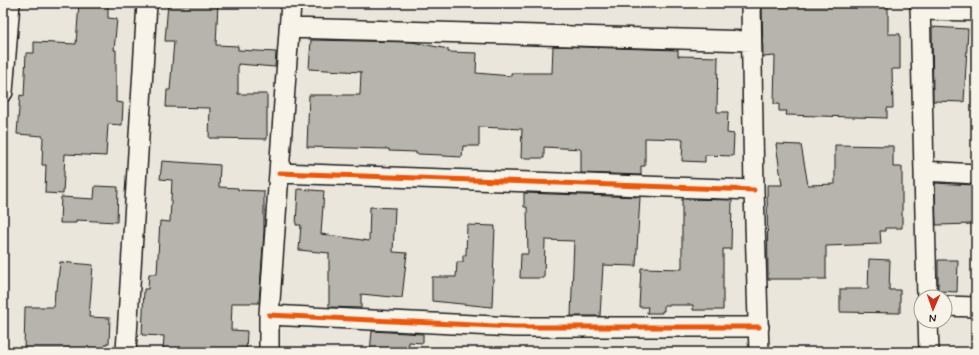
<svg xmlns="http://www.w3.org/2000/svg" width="979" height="355" font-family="Mynerve,sans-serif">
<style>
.building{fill:#b6b4ac;stroke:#1c1c1c}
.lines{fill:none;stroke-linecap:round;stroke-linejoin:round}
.street-casing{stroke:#1c1c1c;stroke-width:22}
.street{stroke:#f7f3e8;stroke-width:19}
.cycleway-casing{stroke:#f7f3e8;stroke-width:8}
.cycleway{stroke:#e8590c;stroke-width:5}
</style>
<rect width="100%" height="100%" fill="#eae6dc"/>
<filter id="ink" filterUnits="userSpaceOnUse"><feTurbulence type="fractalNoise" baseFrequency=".025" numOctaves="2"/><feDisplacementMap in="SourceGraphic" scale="8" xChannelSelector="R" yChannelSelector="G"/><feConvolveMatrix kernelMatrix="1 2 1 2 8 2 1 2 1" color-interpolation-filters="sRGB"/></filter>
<g filter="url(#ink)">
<path class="building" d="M79 3H108V18L117 19 114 50H116V102L123 103 122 125 108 124 106 156 65 154 63 194 45 193 46 165H42L43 136 17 134 20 95 24 96 26 53H34V42L76 44Z
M168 3H218L216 45 238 46V50L276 52 275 67 238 64V94H267V139L209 138 210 108 166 107 167 90H170L174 41H165Z
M762 3H888V34H900V69H892L893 108H887V118L786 115 787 111H779V104H774L775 56 763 57Z
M932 27 968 29 964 102 933 101Z
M311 40 412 42 448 49V52L477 53 476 73 511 76V73H552L553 46 678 50V56L718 57 717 112H728L727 133 734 134 733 156 705 155V162L682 161 683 139 645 138V166H641V175L581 173V149L544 147V158H521L522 129 479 127V146H463L462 157 443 156V155L416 154V152L389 151V149L307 147 309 95H360L361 72 309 69Z
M776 144 801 145 808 185 835 184V145L893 146V167H902V228H885V231H880L881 244 826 246V279H768L767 185H782Z
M162 161 220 165 219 187 238 188V190L264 191V232L259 303H232L231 330 247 331 246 352H163L164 336 142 335 144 289H148L149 274H157L160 221 170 222 172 180 160 179Z
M935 183 974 185 975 224 936 225Z
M95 186 118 187 117 222 76 220V223H60L61 197 94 199Z
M298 189 324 191 321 234 369 241 370 207 395 208 393 252 407 253 402 298 361 294V308L329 307V253L299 250 301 225H296Z
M524 193 640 197 636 266 603 265 600 316H571L574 241 545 240 544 278H520L521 254H528L527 207H524Z
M682 199 732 200 731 249H723V310H693V305H664V311H662V313H647L648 307H639L641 268 682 269Z
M467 225 495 226 492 307 432 301V277H456L457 262H463V255H466Z
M869 259 890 260 889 290H900V313L840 312V289H868Z
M938 260H958L957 292 938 291Z
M60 262 93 265 89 317 110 318 109 343H106V352H24L25 307H54L55 290H57Z
M372 331 423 334V343L409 342 408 352H370Z"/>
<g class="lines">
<g class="street-casing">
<path id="street" d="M751 3 754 190 759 352
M920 3 927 297
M920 10 976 11
M289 28 751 41
M3 92 10 3
M924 171 976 174
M279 173 754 190
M945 306 976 307
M269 315 515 327H759
M928 321 929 352
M126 352 147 3
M269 352V315L291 3"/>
</g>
<use href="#street" class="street"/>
<g class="cycleway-casing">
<path id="cycleway" d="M279 173 754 190
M269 315 515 327H759"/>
</g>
<use href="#cycleway" class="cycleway"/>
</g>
</g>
<rect width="979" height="355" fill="none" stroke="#f7f3e8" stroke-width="16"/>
<rect x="8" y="8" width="963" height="339" fill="none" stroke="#1c1c1c" stroke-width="1.5" filter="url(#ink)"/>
<g transform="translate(933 309) rotate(182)"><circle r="19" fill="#f7f3e8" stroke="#9f9d96"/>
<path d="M0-3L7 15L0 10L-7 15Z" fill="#c8321e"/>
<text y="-6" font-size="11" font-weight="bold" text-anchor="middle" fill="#1c1c1c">N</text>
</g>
</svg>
